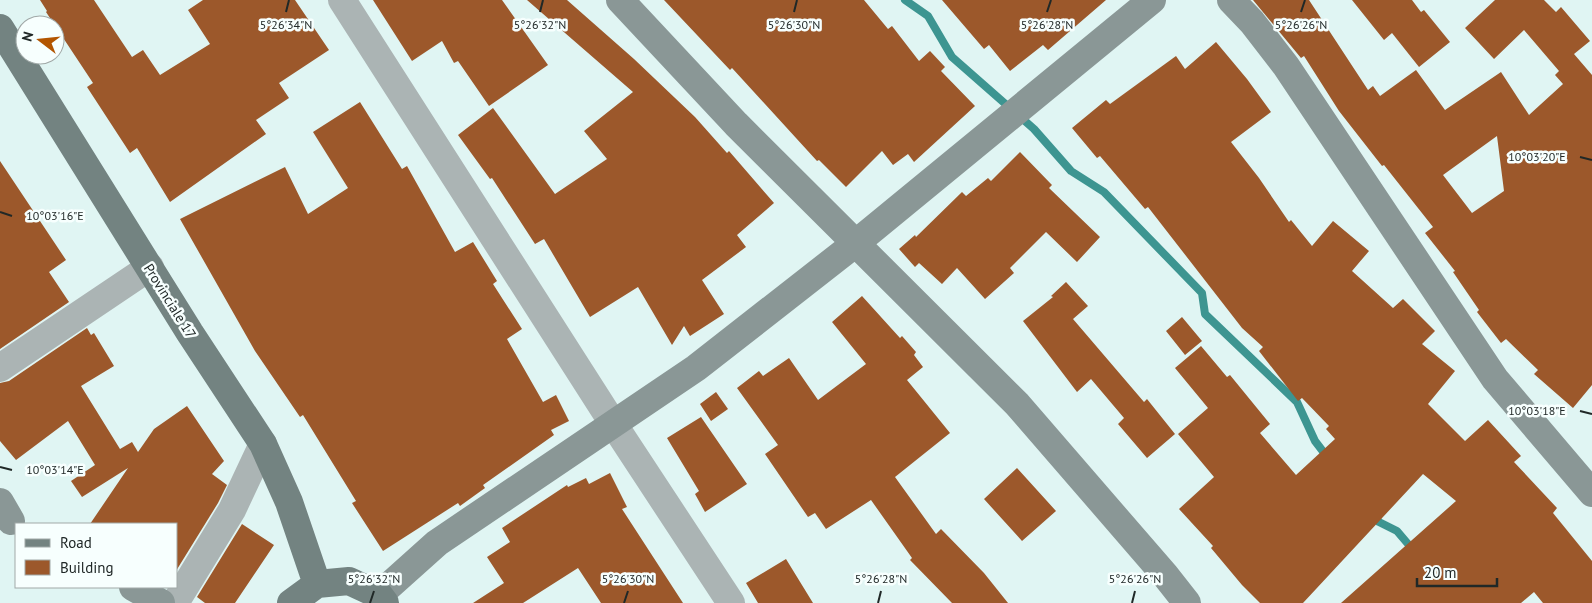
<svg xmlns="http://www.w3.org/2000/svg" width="1592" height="603" font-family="'PT Sans',sans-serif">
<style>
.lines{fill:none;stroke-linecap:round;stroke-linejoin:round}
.stream{stroke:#3d9591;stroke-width:8}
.building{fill:#9c582b;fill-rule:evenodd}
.street{stroke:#abb4b4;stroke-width:28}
.secondary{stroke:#8a9796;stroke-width:28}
.primary{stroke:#738381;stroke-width:28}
.ticks{fill:none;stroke:#202827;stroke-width:2}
.labels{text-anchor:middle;stroke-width:5;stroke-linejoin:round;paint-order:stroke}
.street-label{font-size:14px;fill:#202827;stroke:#f7fffe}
.ticks-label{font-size:12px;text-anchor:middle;fill:#202827;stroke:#f7fffe;stroke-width:5;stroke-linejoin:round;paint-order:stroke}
</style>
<rect width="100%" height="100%" fill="#e0f5f3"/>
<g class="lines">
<path class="stream" d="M905 0 928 16 952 57 1034 129 1071 171 1104 192 1202 293 1205 314 1297 402 1315 441 1328 458
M1373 514 1379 522 1397 531 1414 551"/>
</g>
<path class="building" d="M40 0H94L132 57 143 50 160 75 210 44 188 10 203 0H295L329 50 279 83 289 98 256 120 266 134 170 202 137 148 130 153 87 87 93 83 46 12 47 11Z
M373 0H502L548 65 489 106 458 61 454 63 442 41 412 61Z
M527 0H567L634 59 695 117 727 153 729 151 774 203 737 235 746 247 702 280 724 314 690 336 684 326 672 345 638 287 590 317 544 239 535 244 492 178 490 179 458 135 493 108 555 194 607 159 584 131 633 92Z
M664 0H864L888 29 892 26 919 61 930 51 945 67 941 71 975 106 914 162 908 154 893 165 882 151 846 187 819 160 817 161 732 68 730 70Z
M942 0H1106L1048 50 1043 45 1010 71 989 45 984 49Z
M1253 0H1309L1368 90 1373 86 1380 96 1416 70 1445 110 1501 72 1529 115 1563 84 1555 75 1559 71 1524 30 1494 59 1465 28 1495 0H1544L1556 12 1561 7 1590 41 1574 54 1592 75V385L1573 408 1534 374 1538 370 1506 339 1501 343 1477 312 1479 310 1453 272 1455 271 1425 233 1433 227 1384 165 1382 166 1339 111 1304 56 1301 58ZM1497 136 1504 191 1472 213 1443 175Z
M1352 0H1412L1421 12 1424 10 1450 42 1419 67 1392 33 1384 40Z
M1216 42 1247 79 1271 112 1231 142 1259 178 1289 222 1291 220 1312 246 1333 221 1369 251 1352 271 1393 308 1403 299 1435 331 1422 344 1455 371 1428 404 1465 441 1488 420 1521 456 1514 462 1557 508 1553 513 1592 561V603H1543L1534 592 1521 603H1341L1456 501 1423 474 1303 603H1260L1242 585 1211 548 1213 546 1179 509 1214 477 1178 434 1208 408 1175 368 1201 346 1227 377 1230 375 1270 424 1260 433 1296 475 1335 439 1326 429 1329 426 1302 398 1298 401 1259 351 1263 347 1242 328 1148 207 1145 209 1100 156 1097 158 1072 128 1106 100 1110 104 1176 56 1185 69Z
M360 102 402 169 407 166 455 252 473 242 497 281 493 284 522 329 507 339 543 402 556 395 569 421 551 430 554 435 483 485 485 488 460 506 458 503 383 551 352 503 356 501 303 415 300 417 255 351 180 219 285 167 308 214 348 188 313 132Z
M1020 152 1052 185 1049 188 1100 237 1077 262 1046 232 1010 268 1014 273 985 299 957 268 942 284 919 263 915 267 899 249 915 235 916 237 962 192 966 196 988 178 991 181Z
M0 161 66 260 49 272 69 302 0 349Z
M1066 282 1088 306 1073 319 1144 402 1147 399 1175 434 1147 458 1118 424 1124 418 1091 379 1077 392 1023 321 1053 297 1051 296Z
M862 296 900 338 902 336 916 352 914 355 923 367 907 380 950 433 895 477 936 534 941 529 984 573 1008 603H952L910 560 912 558 871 500 826 529 815 513 808 517 765 454 778 445 737 388 759 371 763 376 789 358 818 400 866 364 832 322Z
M1182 317 1202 341 1185 355 1166 331Z
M87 328 91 335 94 333 114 366 81 386 120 449 132 442 138 452 154 429 187 406 224 461 212 474 227 485 218 503 176 571V524H90L128 468 82 497 71 481 95 465 68 421 16 460 0 441V383L9 381Z
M716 392 728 409 711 421 700 404Z
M701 417 747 484 705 512 695 494 699 491 667 438Z
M1017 468 1056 511 1022 541 984 499Z
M610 473 627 507 622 509 683 603H601L578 568 523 603H473L504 583 487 557 510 542 502 528 567 485 568 487 586 478 589 484Z
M242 524 274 545 235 603H205L197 597Z
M786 559 813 603H758L746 583Z"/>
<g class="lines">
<path class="street" d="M342 0 614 425 731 603
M0 368 150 267
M175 603 232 510 263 444"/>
<path class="secondary" d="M620 0 736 124 1017 404 1165 575 1187 603
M1231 0 1252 22 1286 66 1495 379 1592 493
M0 502 11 521
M133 587 161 603
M379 595 437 543 696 368 856 243 1152 0"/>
<path class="primary" d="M0 28 190 333 263 444 289 502 317 584
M291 603 317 584 349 581 379 595 385 603"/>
</g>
<path class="ticks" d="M286 12 289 0M540 12 543 0M794 12 797 0M1047 12 1051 0M1301 12 1305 0M1580 157 1592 160M0 212 12 216M1580 411 1592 414M0 467 12 470M370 603 374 591M624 603 628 591M878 603 881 591M1132 603 1135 591"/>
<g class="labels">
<g class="street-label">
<text transform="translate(170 301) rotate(58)" y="5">Provinciale 17</text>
</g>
</g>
<g class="ticks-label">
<text x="286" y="29">5°26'34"N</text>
<text x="540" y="29">5°26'32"N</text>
<text x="794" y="29">5°26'30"N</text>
<text x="1047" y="29">5°26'28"N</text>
<text x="1301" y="29">5°26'26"N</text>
<text x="1537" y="161">10°03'20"E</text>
<text x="55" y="220">10°03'16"E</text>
<text x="1537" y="415">10°03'18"E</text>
<text x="55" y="474">10°03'14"E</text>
<text x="374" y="583">5°26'32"N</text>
<text x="628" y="583">5°26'30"N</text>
<text x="881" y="583">5°26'28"N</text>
<text x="1135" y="583">5°26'26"N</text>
</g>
<rect x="15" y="523" width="162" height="65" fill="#f7fffe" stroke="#a1a9a8"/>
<rect x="25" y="539" width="25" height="8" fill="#738381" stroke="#a1a9a8"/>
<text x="60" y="548" font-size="15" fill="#202827">Road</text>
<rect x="25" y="560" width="25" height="15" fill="#9c582b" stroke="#a1a9a8"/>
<text x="60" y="573" font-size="15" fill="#202827">Building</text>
<g transform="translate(40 40) rotate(286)"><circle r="24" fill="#f7fffe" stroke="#a1a9a8"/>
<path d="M0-4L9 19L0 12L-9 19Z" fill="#b25500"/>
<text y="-8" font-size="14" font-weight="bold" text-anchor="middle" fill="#202827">N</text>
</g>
<path d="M1417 578v8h80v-8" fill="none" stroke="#202827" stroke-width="2.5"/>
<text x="1424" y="578" font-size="15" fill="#202827" stroke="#f7fffe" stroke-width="4" paint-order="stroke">20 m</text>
</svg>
